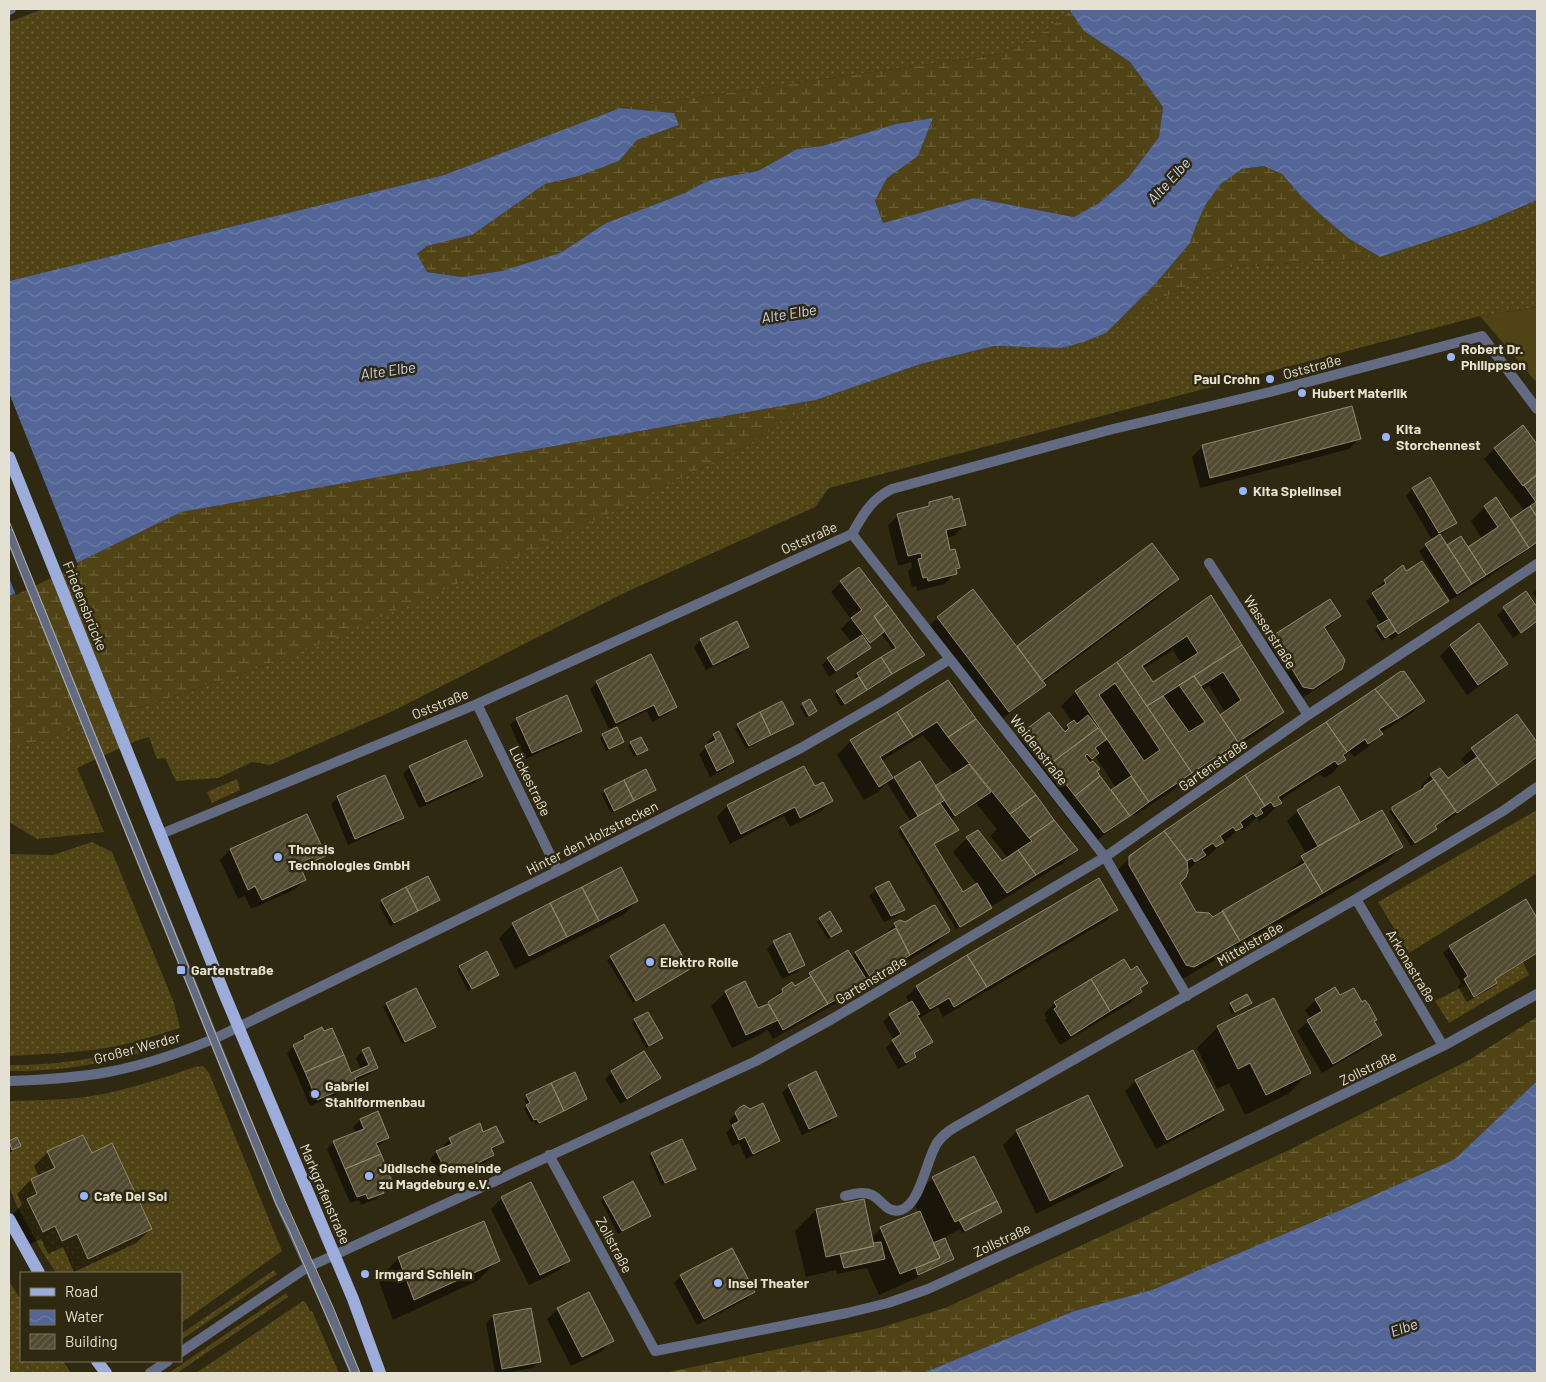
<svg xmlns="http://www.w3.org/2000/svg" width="1546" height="1382" font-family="Barlow,sans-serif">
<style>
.grass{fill:url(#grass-dots)}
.wetland{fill:url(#wetland-marsh)}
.park{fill:#504315}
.water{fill:url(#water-waves)}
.pier{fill:#302911}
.shadow{fill:#0007;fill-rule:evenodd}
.building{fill:url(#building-hatch);stroke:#90896e;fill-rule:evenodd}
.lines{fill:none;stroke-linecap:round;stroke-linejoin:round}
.lane{stroke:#636b82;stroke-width:10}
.street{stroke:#636b82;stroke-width:10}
.primary{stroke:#9caddb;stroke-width:12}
.tram{stroke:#b7b3a2;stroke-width:1}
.poi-dot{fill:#9bb5fd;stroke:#302911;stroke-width:2}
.labels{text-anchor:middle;stroke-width:5;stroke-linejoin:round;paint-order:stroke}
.poi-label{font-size:14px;font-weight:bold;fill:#e4e1d2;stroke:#302911;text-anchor:start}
.street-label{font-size:14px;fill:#e4e1d2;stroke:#302911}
.water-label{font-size:15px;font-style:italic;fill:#c7d3f2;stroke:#302911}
</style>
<defs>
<pattern id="grass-dots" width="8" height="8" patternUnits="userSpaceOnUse" patternTransform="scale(1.25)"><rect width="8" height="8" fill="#504315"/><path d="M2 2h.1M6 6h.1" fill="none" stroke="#695e36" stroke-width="1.8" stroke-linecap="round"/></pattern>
<pattern id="wetland-marsh" width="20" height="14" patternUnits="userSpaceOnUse" patternTransform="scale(1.25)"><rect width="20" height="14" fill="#504315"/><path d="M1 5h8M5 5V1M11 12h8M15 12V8" fill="none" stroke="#695e36"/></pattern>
<pattern id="water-waves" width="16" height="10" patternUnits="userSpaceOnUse" patternTransform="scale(1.25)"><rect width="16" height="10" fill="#546697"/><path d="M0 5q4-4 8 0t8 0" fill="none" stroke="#6c7ca5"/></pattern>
<pattern id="building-hatch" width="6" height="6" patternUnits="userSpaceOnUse" patternTransform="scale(1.25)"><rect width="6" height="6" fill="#514a31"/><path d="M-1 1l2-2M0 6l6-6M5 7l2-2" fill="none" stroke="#6a644e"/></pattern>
</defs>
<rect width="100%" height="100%" fill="#302911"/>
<path class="grass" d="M43 9H1072L1039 36 1000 54 620 108 444 175 9 281V22Z
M1537 200V307L1480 316 829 488 815 507 624 593 395 710 270 765 252 762 218 778 176 781 165 758 157 759 149 737 133 742 77 768 104 832 37 839 9 822V751L285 659 661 488 748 445 816 400 921 364 994 346 1062 348 1106 333 1157 301 1222 268 1380 257 1481 224Z
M237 779 240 790 212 803 207 792Z
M1537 810V873L1409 953 1378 902Z
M92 842 112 852 174 1003 180 1028C159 1034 138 1042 117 1046 81 1053 45 1054 9 1056V854L53 855Z
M1523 962 1529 975 1449 1023 1435 1001 1466 985 1474 998 1497 985 1494 979Z
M177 1036 179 1042C122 1060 69 1072 9 1071V1065C67 1066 122 1054 177 1036Z
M203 1066 209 1073 282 1251 181 1323V1273H56L40 1248 16 1204 9 1186V1103L12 1101C34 1100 56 1100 78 1098 118 1093 157 1080 195 1067Z
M274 1270 277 1274 181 1340V1334Z
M9 1281 21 1300V1361H63L71 1373H9Z
M286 1293 288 1297 177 1373H169Z
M303 1301 306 1303 310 1311H312L339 1373H196Z"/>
<path class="wetland" d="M1070 11 1084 31 1130 62 1163 107 1159 137 1128 178 1099 203 1074 217 974 198 883 223 875 201 887 178 918 156 933 118 896 124 822 146 797 149 758 171 713 179 701 184 685 193 606 223 560 253 501 271 462 277 427 272 417 254 427 246 472 235 545 184 579 176 619 161 637 140 679 125 674 113 620 108 1000 54 1039 36Z
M1264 166 1282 174 1300 195 1320 214 1348 238 1380 257 1222 268 1157 301 1106 333 1157 282 1190 243 1197 223 1206 204 1221 184 1242 169Z
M816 400 748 445 661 488 527 553 285 659 9 751V596L181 512Z
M1537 1017V1081L1455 1159 1350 1206 1152 1290 1074 1311 923 1373H664L879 1328 945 1308 1291 1149 1469 1060Z"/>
<path class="park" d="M1537 307V383L1480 316Z"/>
<path class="water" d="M1072 9H1537V200L1481 224 1380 257 1348 238 1320 214 1300 195 1282 174 1264 166 1242 169 1221 184 1206 204 1197 223 1190 243 1157 282 1106 333 1083 342 1062 348 994 346 921 364 816 400 181 512 9 596V281L444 175 620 108 674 113 679 125 637 140 619 161 579 176 545 184 472 235 427 246 417 254 427 272 462 277 501 271 560 253 606 223 685 193 701 184 713 179 758 171 797 149 822 146 896 124 933 118 918 156 887 178 875 201 883 223 974 198 1074 217 1099 203 1128 178 1159 137 1163 107 1130 62 1084 31 1070 11Z
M1537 1081V1373H923L1074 1311 1152 1290 1350 1206 1455 1159Z"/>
<path class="pier" d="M9 393 78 565 16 595 9 578Z"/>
<path class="shadow" d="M1523 427 1537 446V544L1472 588 1450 600 1419 551 1433 541 1406 496 1412 489 1430 479 1455 522 1449 529 1439 535 1447 547 1468 549 1482 539 1471 521 1485 507 1510 521 1525 511 1484 459 1495 448Z
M1360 438 1349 449 1200 488 1192 457 1203 446Z
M929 503 964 525 954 536 946 538 950 552 959 568 945 584 917 591 916 586 912 587 908 571 912 567 911 562 898 566 888 526 898 515 924 509Z
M1152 545 1178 579 1164 593 1043 683 1044 685 1033 695 998 722 927 628 937 618 973 590 1016 648Z
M1406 572 1447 601 1440 607 1391 640 1388 636 1382 641 1375 630 1381 625 1366 601 1379 590 1378 587 1385 581Z
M841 582 923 655 841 706 834 695 856 680 854 677 857 674 894 651 881 633 868 645 869 647 862 654 829 677 822 665 828 659 852 643 841 629 851 619 831 592Z
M1537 590V599L1533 593Z
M1526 593 1537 609V621L1513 638 1497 615Z
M1211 597 1282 712 1268 726 1134 816 1133 814 1089 846 1011 746 1025 732 1063 731 1072 722 1061 706 1075 692ZM1173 650 1182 664 1153 684 1143 669ZM1209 686 1225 712 1219 716 1202 690ZM1095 756 1116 788 1110 792 1088 763Z
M1340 616 1324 630 1341 669 1330 680 1301 699 1263 648 1273 637Z
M1479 625 1507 664 1496 675 1467 695 1440 656 1450 646Z
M701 640 748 647 741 654 706 670 694 647Z
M597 682 675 707 668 714 652 722 647 711 609 729 590 689Z
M947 682 1076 850 1062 864 992 906 988 900 987 901V910L956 929 898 831 911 822 887 783 878 792 864 800 837 755 851 741ZM923 735 954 775 935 787 895 777 893 780 881 761ZM976 803 997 829 990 836 1008 858 1002 862 978 832 967 838 953 852 977 885 962 893 933 845 954 833 957 830 950 820Z
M1424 701 1413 712 1381 733 1382 734 1367 748 1354 757 1350 752 1343 757 1345 760 1331 774 1324 778 1320 774 1279 801 1280 803 1266 817 1259 821 1257 817 1242 831 1240 828 1208 856 1201 861 1200 859 1187 871 1179 883 1196 913 1213 918 1289 874 1288 872 1307 855 1287 821 1298 811 1338 787 1359 824 1402 846 1388 861 1179 981 1116 872 1130 857Z
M803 704 815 711 806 718 800 707Z
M1517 716 1537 744V757L1446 822 1444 819 1433 826 1432 832 1411 846 1389 811 1421 790 1423 789 1421 786 1431 775 1448 779 1466 766 1461 759 1472 749Z
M517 719 581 731 574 737 525 759 510 725Z
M792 724 789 727 746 749 735 728 738 725Z
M603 735 623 742 606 751 600 738Z
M714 735 733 762 726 769 710 777 699 754 709 745 707 742Z
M631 743 646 750 634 757 628 746Z
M410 767 481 776 474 783 419 808 403 774Z
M804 768 814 788 831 801 821 811 790 827 784 816 730 844 717 817 727 806Z
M645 771 655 790 652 793 611 813 601 794Z
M338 797 402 817 395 824 348 845 331 804Z
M230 850 325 855 314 866 301 872 305 880 294 890 251 909 245 896 238 899 220 860Z
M876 889 903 910 896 917 884 922 869 896Z
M438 900 390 926 379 904 382 901Z
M637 901 623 915 515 969 499 938 513 924Z
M1525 901 1537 920V954L1494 980 1496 982 1489 989 1467 1002 1458 987 1461 983 1443 953 1450 947Z
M1117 910 1106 921 943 1017 938 1007 918 1019 932 1042 925 1048 913 1055 914 1057 908 1064 898 1069 886 1048 894 1040 883 1022 890 1015 910 1004 906 997 917 987Z
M820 919 837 933 828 939 817 922Z
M900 922 948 932 937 943 861 989 860 988 856 992 773 1039 767 1029 762 1034 732 1048 711 1006 726 992 745 983 757 1010 765 1006 782 990 795 987 800 984 810 974 851 958 856 953 885 936 884 935 895 924Z
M663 925 686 971 633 1003 607 960Z
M774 942 803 965 797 972 782 979 767 949Z
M1124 960 1130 971 1146 983 1139 990 1141 992 1130 1003 1060 1045 1045 1020 1047 1018 1044 1014 1055 1003Z
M460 967 494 977 468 991 457 970Z
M416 990 434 1027 402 1044 383 1007Z
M1340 997 1373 1022 1380 1034 1370 1045 1322 1073 1297 1031 1311 1019 1305 1010 1316 1000Z
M1250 1003 1232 1014 1228 1007 1231 1004Z
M635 1020 658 1041 646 1048 632 1023Z
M1218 1027 1309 1073 1288 1094 1245 1115 1229 1083 1217 1089 1197 1048Z
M304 1037 351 1074 361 1070 356 1058 363 1051 377 1067 370 1074 355 1081V1082L349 1089 310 1106 287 1053Z
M612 1072 659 1078 653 1085 620 1104 605 1079Z
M1136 1081 1223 1109 1212 1120 1156 1149 1125 1091Z
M789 1086 836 1116 829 1123 802 1135 782 1093Z
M527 1096 586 1099 583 1102 536 1125 534 1121 531 1122 524 1109 527 1106 524 1099Z
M740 1109 779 1140 772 1147 746 1159 739 1143 732 1146 726 1133 732 1127 729 1121Z
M378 1113 388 1138 381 1144 376 1146 392 1184 376 1199 361 1205 359 1200 350 1203 327 1149 334 1142 356 1133 353 1127 360 1120Z
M1017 1131 1121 1165 1107 1179 1036 1214 1003 1145Z
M483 1133 502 1142 491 1151 493 1155 486 1162 457 1176 454 1170 439 1177 430 1159 437 1152 444 1149 443 1146 450 1139Z
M16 1138 20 1146 9 1153V1142Z
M48 1152 91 1154 151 1229 136 1243 74 1272 63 1247 48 1254 41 1239 28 1245 13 1214 22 1205 17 1194 31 1180 39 1177 34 1166ZM49 1157H51L59 1173 57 1174Z
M652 1154 694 1169 691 1172 661 1185 649 1157Z
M973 1158 1001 1212 962 1233 960 1229 935 1242 953 1259 950 1262 921 1274 917 1278 879 1295 867 1268 837 1274 836 1270 806 1277 795 1231 816 1210 863 1200 871 1238 881 1228 919 1213 912 1199 933 1178Z
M502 1198 569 1260 558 1271 529 1285 491 1209Z
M604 1198 650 1215 618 1234 601 1201Z
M399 1258 498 1260 477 1281 393 1320 378 1279Z
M681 1276 753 1292 747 1299 697 1325 674 1283Z
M558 1309 612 1341 602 1351 571 1366 547 1319Z
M530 1310 539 1362 532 1368 507 1373H495L486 1323 493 1316Z"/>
<path class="building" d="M1352 406 1361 439 1210 478 1202 445Z
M1523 425 1537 444V475L1523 486 1494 448Z
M1537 475V517L1530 506 1536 502 1524 485Z
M1430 477 1457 523 1439 533 1412 488Z
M952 496 953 500 959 498 966 525 946 530 950 550 955 549 960 568 956 569 957 574 928 581 927 577 923 578 918 559 922 558 921 553 908 556 897 514 929 506V502Z
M1496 497 1529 548 1486 575 1468 547 1498 527 1484 506Z
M1530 506 1537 517V542L1529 548 1511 519Z
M1440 534 1472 584 1457 594 1425 544Z
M1461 536 1486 575 1472 584 1447 545Z
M1152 543 1179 579 1042 681 1017 646Z
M1422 561 1449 601 1398 634 1372 593 1386 584 1384 580 1403 565 1406 571Z
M859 567 888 605 874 616 885 631 870 643 851 618 862 610 840 581Z
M973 589 1046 685 1009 712 937 617Z
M1526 591 1537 607V621L1521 633 1503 607Z
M1211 595 1242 645 1147 706 1117 662ZM1187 636 1198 653 1153 682 1142 666Z
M1330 599 1341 616 1324 627 1345 660 1342 669 1313 689 1303 687 1272 636Z
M888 605 925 655 892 674 881 657 896 648 874 616Z
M1389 619 1396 631 1385 638 1377 626Z
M737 621 749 647 713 665 700 639Z
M1479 623 1508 664 1478 685 1450 645Z
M862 635 871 648 836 671 827 658Z
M1242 645 1284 712 1238 742 1220 715 1241 700 1223 672 1201 686 1194 676Z
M651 654 677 707 659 716 654 705 616 723 596 681Z
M881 657 892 674 867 690 857 673Z
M1117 662 1192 773 1149 802 1075 691ZM1115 683 1160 750 1144 761 1099 695Z
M1401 671 1402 672 1404 671 1425 701 1399 718 1375 689Z
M1194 676 1238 742 1192 773 1147 706 1163 696 1189 732 1205 722 1179 685Z
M859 677 867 690 845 704 836 691Z
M948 680 976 719 948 737 937 722 913 737 897 712Z
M1375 689 1399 718 1379 729 1383 734 1368 744 1365 739 1347 752 1326 722Z
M567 695 582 731 532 753 516 718Z
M810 699 817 711 809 716 802 703Z
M782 701 794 724 771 735 760 712Z
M760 712 771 735 749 746 737 724Z
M897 712 913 737 880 757 893 778 879 787 850 740Z
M1049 712 1065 732 1069 728 1067 725 1074 720 1077 724 1088 715 1098 728 1050 764 1024 731Z
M1517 714 1537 742V757L1498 785 1471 748Z
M976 719 1036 795 1010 814 948 737Z
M1326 722 1347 752 1343 755 1346 760 1338 765 1335 761 1278 797 1282 803 1274 807 1271 802 1265 806 1245 775Z
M617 727 624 742 609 749 602 734Z
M1098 728 1107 739 1095 748 1099 753 1092 759 1087 754 1085 756 1090 763 1093 761 1100 769 1097 771 1100 776 1075 796 1050 764Z
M719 731 734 762 717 771 705 746 716 740 713 734Z
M641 737 648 750 637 755 630 742Z
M466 740 483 776 426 802 409 766Z
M1477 757 1498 785 1457 813 1430 774 1440 768 1448 778Z
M920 761 945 800 918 816 894 777Z
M969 764 991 792 955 816 935 786Z
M804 766 815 786 823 782 833 801 800 818 795 807 741 834 727 805Z
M646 769 656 790 634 801 624 780Z
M385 775 404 818 355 839 337 796Z
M1245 775 1265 806 1260 809 1263 813 1256 817 1253 813 1240 822 1243 827 1236 831 1233 827 1220 836 1224 842 1216 847 1213 843 1202 850 1206 855 1195 862 1192 858 1187 861 1164 831Z
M1100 776 1130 816 1104 833 1075 796Z
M1131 776 1149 802 1130 816 1111 790Z
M1434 779 1456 811 1435 826 1437 829 1415 843 1392 810V807L1424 788V786Z
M624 780 634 801 614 811 604 790Z
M1339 786 1360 822 1318 846 1297 810Z
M1036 795 1054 820 1029 838 1010 814Z
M940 803 959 830 934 844 963 892 977 883 992 908 960 927 900 827Z
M1382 810 1403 847 1323 893 1301 856Z
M307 814 326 856 312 862 310 858 299 864 306 880 262 900 255 886 248 890 230 849Z
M1054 820 1078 850 1036 875 1018 850 1032 841 1029 838Z
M978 830 1002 861 1018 850 1036 875 1007 893 966 837Z
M1164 831 1187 861 1188 871 1186 877 1180 883 1196 912 1209 913 1213 917 1223 911 1240 941 1194 967 1186 965 1129 865V856Z
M1305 863 1323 893 1240 941 1222 911Z
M621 867 638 901 599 921 582 887Z
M428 876 440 900 418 911 406 887Z
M1099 878 1118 910 987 987 967 955Z
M889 881 905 910 891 916 875 888Z
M406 887 418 911 394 923 381 900Z
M582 887 599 921 567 937 550 903Z
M1526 899 1537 918V953L1495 979 1497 983 1474 997 1464 979 1468 976 1449 946Z
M550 903 567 937 529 956 512 923Z
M935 905 950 930 949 932 910 955 894 923 900 920 905 922 932 906Z
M830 911 842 931 831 937 819 918Z
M664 924 690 969 636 1001 610 956Z
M896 928 910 955 872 980 855 952Z
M790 933 805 965 789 973 773 941Z
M848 950 868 982 828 1004 809 973Z
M487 951 499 975 472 989 459 966Z
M967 955 987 987 954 1007 949 998 930 1009 916 986Z
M1124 959 1131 970 1137 966 1148 983 1140 988 1142 992 1110 1011 1091 979Z
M811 976 828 1004 783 1030 768 1002 783 992 782 989 792 982 795 986Z
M1091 979 1110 1011 1071 1036 1054 1009 1057 1007 1054 1002Z
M745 981 758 1008 768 1004 778 1020 746 1035 725 991Z
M1335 987 1340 995 1354 988 1362 1002 1365 1000 1369 1005 1377 1020 1374 1021 1382 1035 1333 1064 1307 1020 1322 1011 1315 999Z
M416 988 436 1027 405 1042 386 1003Z
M1247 994 1252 1003 1235 1012 1230 1003Z
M1274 998 1311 1073 1266 1095 1250 1063 1238 1069 1217 1026Z
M912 1001 920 1014 917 1015 933 1042 914 1053 916 1057 906 1063 892 1040 901 1034 889 1014Z
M648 1012 663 1038 649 1046 634 1019Z
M322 1027 324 1031 332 1028 344 1055 305 1072 293 1045 305 1039 304 1036Z
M369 1047 378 1068 355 1078 357 1083 317 1100 305 1072 344 1055 351 1073 369 1065 362 1050Z
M1193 1050 1224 1110 1167 1140 1135 1080Z
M644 1051 661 1078 627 1099 611 1071Z
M816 1071 837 1116 809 1129 788 1085Z
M575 1072 587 1099 564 1111 551 1083Z
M551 1083 564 1111 539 1123 537 1119 534 1120 526 1105 530 1103 526 1095Z
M1088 1095 1123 1166 1050 1201 1016 1130Z
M763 1103 780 1141 753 1154 745 1137 739 1140 732 1125 739 1121 735 1113 739 1108 744 1105 750 1109Z
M378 1111 389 1138 376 1143 381 1154 345 1169 333 1141 364 1129 360 1119Z
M480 1123 483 1132 496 1126 504 1142 491 1148 494 1155 464 1170 461 1164 446 1171 436 1151 452 1144 449 1138Z
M83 1135 92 1153 112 1143 152 1229 88 1259 77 1234 62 1241 55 1226 43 1232 27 1199 37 1194 31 1179 55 1168 47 1151Z
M17 1137 21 1146 12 1150 9 1141Z
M682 1139 696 1169 665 1183 651 1153Z
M381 1154 393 1184 382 1188 384 1193 368 1199 366 1194 357 1197 345 1169Z
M974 1156 997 1201 955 1222 932 1177Z
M633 1181 651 1216 622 1231 603 1197Z
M531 1182 570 1261 540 1275 501 1197Z
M864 1199 874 1246 826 1257 816 1209Z
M997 1201 1002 1212 965 1231 959 1220Z
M920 1211 940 1258 900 1274 880 1227Z
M484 1221 500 1261 414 1300 398 1257Z
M945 1238 954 1259 918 1275 916 1268 940 1258 933 1243Z
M881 1242 885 1259 844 1268 840 1254 874 1246 873 1243Z
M732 1248 755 1292 704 1319 680 1275Z
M589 1292 614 1341 582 1357 557 1308Z
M531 1308 541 1362 502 1369 493 1315Z"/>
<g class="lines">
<path class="lane" d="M9 533 280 1203 328 1309 355 1373
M845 1196C853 1194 863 1191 872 1195 882 1200 887 1214 901 1210 921 1203 926 1160 937 1143 945 1131 959 1125 971 1118"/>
<path class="street" d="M9 10 11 9
M852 534 1105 857 1187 996
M1209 563 1308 715
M477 704 558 871
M161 834 477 704 852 534C862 516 872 498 892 489L1109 430 1270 392 1482 336 1537 409
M1356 899 1443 1046
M9 1081C42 1080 75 1078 108 1072 145 1065 183 1052 218 1037L558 871 801 748 886 699 950 659
M971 1118 1356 899 1503 811 1537 787
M549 1155 655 1351 847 1313 888 1303 928 1289 1175 1176 1443 1046 1537 994
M181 1352 306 1268 756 1061 832 1019 1105 857 1308 715 1537 564
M150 1373 168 1361"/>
<path class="primary" d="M9 457 224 993 353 1299 380 1373
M9 1219 39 1273
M97 1361 106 1373"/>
<path class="tram" d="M9 521 231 1072 285 1201 333 1307 360 1373
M9 544 276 1204 289 1230 351 1373"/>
</g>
<g class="poi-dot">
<circle cx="1451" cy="357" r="5"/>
<circle cx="1270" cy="379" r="5"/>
<circle cx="1302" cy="393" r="5"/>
<circle cx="1386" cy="437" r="5"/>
<circle cx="1243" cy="491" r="5"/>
<circle cx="278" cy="857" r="5"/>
<circle cx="650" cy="962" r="5"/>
<rect x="176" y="965" width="10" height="10" rx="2.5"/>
<circle cx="315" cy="1094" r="5"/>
<circle cx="369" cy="1176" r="5"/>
<circle cx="84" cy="1196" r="5"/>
<circle cx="365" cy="1274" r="5"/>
<circle cx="718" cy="1283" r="5"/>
</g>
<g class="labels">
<g class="poi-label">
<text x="1461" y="354">Robert Dr.<tspan x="1461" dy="16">Philippson</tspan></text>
<text x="1260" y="384" text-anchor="end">Paul Crohn</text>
<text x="1312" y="398">Hubert Materlik</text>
<text x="1396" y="434">Kita<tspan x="1396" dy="16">Storchennest</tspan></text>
<text x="1253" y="496">Kita Spielinsel</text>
<text x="288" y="854">Thorsis<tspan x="288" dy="16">Technologies GmbH</tspan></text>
<text x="660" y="967">Elektro Rolle</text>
<text x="191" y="975">Gartenstraße</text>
<text x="325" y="1091">Gabriel<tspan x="325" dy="16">Stahlformenbau</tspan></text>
<text x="379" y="1173">Jüdische Gemeinde<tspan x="379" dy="16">zu Magdeburg e.V.</tspan></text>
<text x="94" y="1201">Cafe Del Sol</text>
<text x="375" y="1279">Irmgard Schlein</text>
<text x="728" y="1288">Insel Theater</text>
</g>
<g class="street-label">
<text transform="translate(1312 367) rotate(-15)" y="5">Oststraße</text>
<text transform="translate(809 538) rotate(-24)" y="5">Oststraße</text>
<text transform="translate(85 606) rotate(68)" y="5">Friedensbrücke</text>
<text transform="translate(1270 632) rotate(57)" y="5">Wasserstraße</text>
<text transform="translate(440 704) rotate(-22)" y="5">Oststraße</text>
<text transform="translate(1039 750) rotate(52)" y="5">Weidenstraße</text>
<text transform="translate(1213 765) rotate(-35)" y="5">Gartenstraße</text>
<text transform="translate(530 781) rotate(64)" y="5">Lückestraße</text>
<text transform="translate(592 838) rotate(-27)" y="5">Hinter den Holzstrecken</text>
<text transform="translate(1250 944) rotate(-30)" y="5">Mittelstraße</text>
<text transform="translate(1411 966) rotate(59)" y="5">Arkonastraße</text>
<text transform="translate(871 980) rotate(-31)" y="5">Gartenstraße</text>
<text transform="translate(137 1048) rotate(-15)" y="5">Großer Werder</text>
<text transform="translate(1368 1068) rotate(-26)" y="5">Zollstraße</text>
<text transform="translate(325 1194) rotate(67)" y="5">Markgrafenstraße</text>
<text transform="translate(1002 1240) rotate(-25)" y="5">Zollstraße</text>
<text transform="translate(614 1245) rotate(62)" y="5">Zollstraße</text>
</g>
<g class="water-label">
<text transform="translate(1169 181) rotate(-48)" y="5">Alte Elbe</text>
<text transform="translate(789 314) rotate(-9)" y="5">Alte Elbe</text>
<text transform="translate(388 371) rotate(-8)" y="5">Alte Elbe</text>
<text transform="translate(1404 1328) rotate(-19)" y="5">Elbe</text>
</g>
</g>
<rect width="1546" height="1382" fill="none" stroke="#e4e1d2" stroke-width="20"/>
<rect x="20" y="1272" width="162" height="90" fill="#302911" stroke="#78735e"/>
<rect x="30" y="1288" width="25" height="8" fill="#9caddb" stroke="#78735e"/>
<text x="65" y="1297" font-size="15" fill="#e4e1d2">Road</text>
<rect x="30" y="1310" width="25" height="15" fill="url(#water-waves)" stroke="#78735e"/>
<text x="65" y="1322" font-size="15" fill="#e4e1d2">Water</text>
<rect x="30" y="1334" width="25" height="15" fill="url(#building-hatch)" stroke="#78735e"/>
<text x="65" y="1347" font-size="15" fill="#e4e1d2">Building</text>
</svg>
